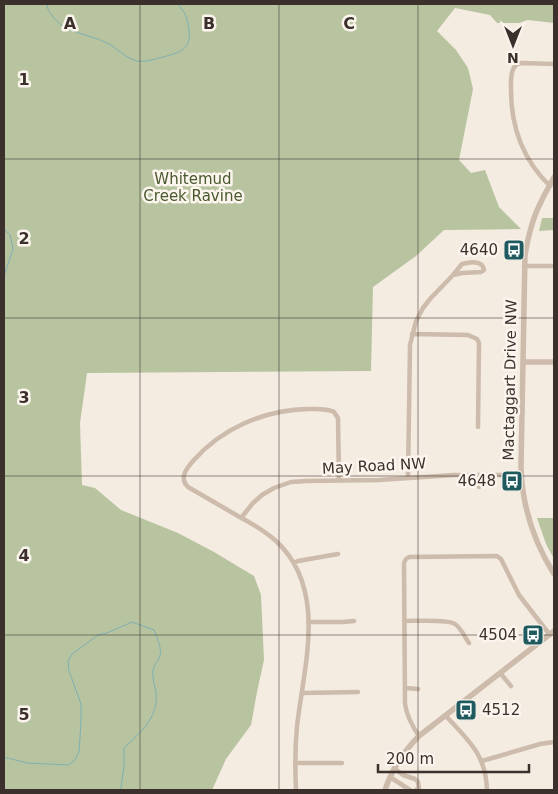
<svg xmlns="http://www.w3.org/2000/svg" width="558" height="794" font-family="'DejaVu Sans',sans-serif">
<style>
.green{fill:#b8c4a0}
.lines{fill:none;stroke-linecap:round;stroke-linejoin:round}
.stream{stroke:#7fb0b2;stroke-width:1}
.minor{stroke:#cdbbac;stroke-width:4.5}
.tertiary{stroke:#cdbbac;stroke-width:5.5}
.grid{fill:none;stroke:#3b302b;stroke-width:1;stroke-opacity:0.55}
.labels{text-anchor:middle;stroke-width:5;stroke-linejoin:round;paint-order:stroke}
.park-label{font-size:15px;fill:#4a5a2e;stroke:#fbf5ee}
.poi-label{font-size:15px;fill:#3b302b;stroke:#fbf5ee;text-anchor:end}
.street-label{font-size:15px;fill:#3b302b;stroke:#fbf5ee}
.grid-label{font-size:16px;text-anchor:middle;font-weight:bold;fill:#3b302b;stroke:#fbf5ee;stroke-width:5;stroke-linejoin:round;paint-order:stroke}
</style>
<rect width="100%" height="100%" fill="#f4ebe1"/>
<path class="green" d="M4 4H554V23L528 20 519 23H497L490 15 455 8 437 31 456 50 468 68 473 89 459 160 471 173 485 170 499 207 521 229 444 230 416 256 373 287 371 371 87 373 80 423 82 485 95 488 121 510 178 533 214 552 254 576 261 595 264 660 257 692 251 725 226 759 212 790H4Z
M542 218H554V230L539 231Z
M537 518H554V559L546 544Z"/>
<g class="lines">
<path class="stream" d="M48 4 47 7C59 34 85 32 107 43 117 48 125 58 137 61 144 62 152 60 159 58 175 54 192 51 189 31 188 19 185 11 177 4
M4 229 10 235 13 249 4 276
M4 757 27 763 68 765 74 761 79 752 81 722V704L69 671 68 661 72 654 98 635 107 633 132 622 154 630C157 638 162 648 160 656 158 661 154 665 153 670 152 678 155 686 156 693 159 717 140 733 124 748V766L121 788 120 790"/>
<path class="minor" d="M550 186C523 160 511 127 511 90 511 81 510 70 517 64L522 63 554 64
M524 266H554
M412 334 468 335 477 339 479 343 478 427
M479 475V487
M408 477 410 345 416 321 423 308 430 299 453 275 462 273 481 272 484 270C483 260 470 262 462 264L453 275
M241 518 253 503 262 495 274 488 291 482 306 481 379 480 454 475H522
M294 563 298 561 338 554
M404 621C414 621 449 619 455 624 461 628 465 637 469 643
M308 622H343L354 621
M501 674 511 686
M405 688 418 689
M302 693 358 692
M446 716C469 741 486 755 487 790
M419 736C412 726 407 717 405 704L404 563 406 559 409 557 497 556 501 559 519 595 550 635
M482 761 540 744 554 742
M295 763H342
M394 768 403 775 415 779 418 782 419 788 416 790
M390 777 410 790
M296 790C295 769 295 747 297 726 304 665 328 589 276 541 265 531 251 523 238 516 221 506 205 497 188 487 179 478 186 469 193 461 222 428 264 410 308 409 317 409 326 408 334 412L338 418 339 481"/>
<path class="tertiary" d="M554 177C550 185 545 193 541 202 532 219 528 237 525 255L521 467C522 505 534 542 554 574
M523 362H554
M385 790C392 769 403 752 419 736L554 631"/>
</g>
<path class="grid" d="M140 4V790M279 4V790M418 4V790M4 159H554M4 318H554M4 476H554M4 635H554"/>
<defs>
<g id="bus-square" transform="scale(1.125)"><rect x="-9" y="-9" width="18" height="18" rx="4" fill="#1f5a5e" stroke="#fbf5ee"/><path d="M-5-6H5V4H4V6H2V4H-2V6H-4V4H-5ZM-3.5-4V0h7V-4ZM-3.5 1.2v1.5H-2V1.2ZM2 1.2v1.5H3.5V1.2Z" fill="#fff"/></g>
</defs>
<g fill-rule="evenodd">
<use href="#bus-square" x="514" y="250"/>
<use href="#bus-square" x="512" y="481"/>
<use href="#bus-square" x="533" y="635"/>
<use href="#bus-square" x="466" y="710"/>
</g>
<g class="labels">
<g class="park-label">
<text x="193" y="184">Whitemud<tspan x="193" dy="17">Creek Ravine</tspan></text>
</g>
<g class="poi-label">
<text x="498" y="255">4640</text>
<text x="496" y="486">4648</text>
<text x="517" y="640">4504</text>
<text x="482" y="715" text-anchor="start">4512</text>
</g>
<g class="street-label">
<text transform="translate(510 380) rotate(-89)" y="5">Mactaggart Drive NW</text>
<text transform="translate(374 466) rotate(-3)" y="5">May Road NW</text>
</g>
</g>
<g class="grid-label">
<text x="70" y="29">A</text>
<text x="209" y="29">B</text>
<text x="349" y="29">C</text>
<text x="24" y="85">1</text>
<text x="24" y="244">2</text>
<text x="24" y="403">3</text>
<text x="24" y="561">4</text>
<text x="24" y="720">5</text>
</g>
<rect width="558" height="794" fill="none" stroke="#3b302b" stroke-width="10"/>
<g transform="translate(513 45) rotate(180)" stroke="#fbf5ee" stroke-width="4" paint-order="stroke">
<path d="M0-4L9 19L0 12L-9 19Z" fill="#3b302b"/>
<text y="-8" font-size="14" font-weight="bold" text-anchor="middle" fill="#3b302b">N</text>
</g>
<path d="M378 764v8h151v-8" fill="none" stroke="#3b302b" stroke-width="2.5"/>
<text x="386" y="764" font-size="15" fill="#3b302b" stroke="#fbf5ee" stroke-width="4" paint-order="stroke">200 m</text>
</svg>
